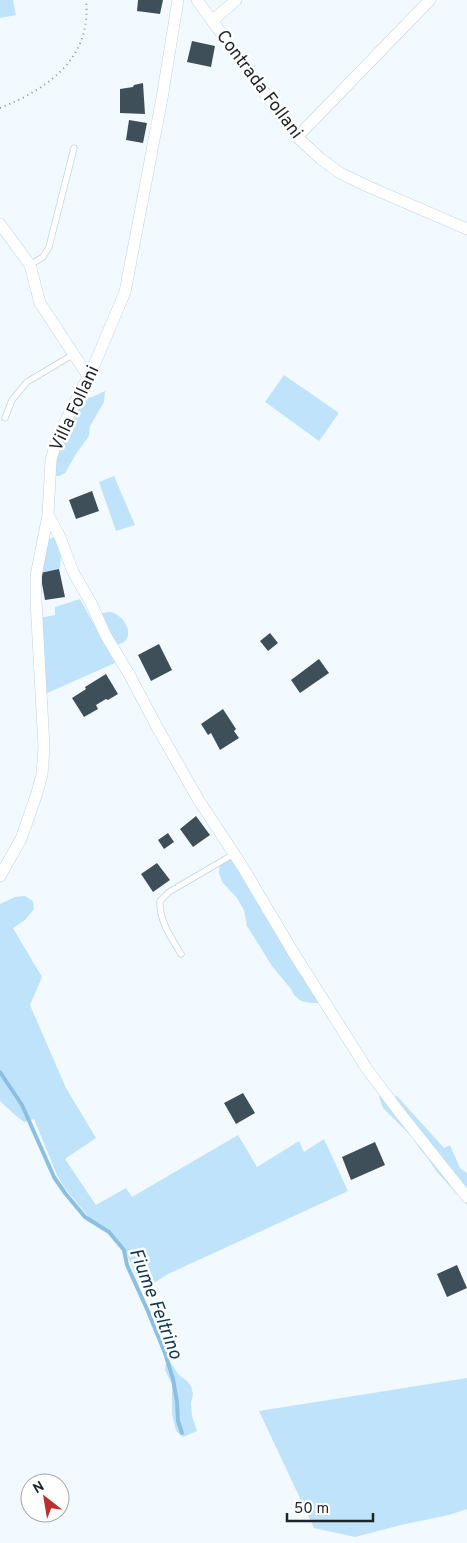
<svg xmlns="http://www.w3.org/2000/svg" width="467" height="1543" font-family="Overpass,sans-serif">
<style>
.green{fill:#bfe3fb}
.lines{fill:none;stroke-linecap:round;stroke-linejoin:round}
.stream{stroke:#8bc0e3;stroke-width:4}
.building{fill:#3f4f5a}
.lane-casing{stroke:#c1d3e0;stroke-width:7}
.street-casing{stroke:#c1d3e0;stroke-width:12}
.path{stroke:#8e959a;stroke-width:2;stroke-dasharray:1 4;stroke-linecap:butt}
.lane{stroke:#fff;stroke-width:5.5}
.street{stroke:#fff;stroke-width:11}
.labels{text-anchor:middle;stroke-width:5;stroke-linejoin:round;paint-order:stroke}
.street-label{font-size:18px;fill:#1e2529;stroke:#fff}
.water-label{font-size:19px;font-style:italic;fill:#0f3a52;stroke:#fff}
</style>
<rect width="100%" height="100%" fill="#f2faff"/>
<path class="green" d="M0 0H13L16 15 0 18Z
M284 375 339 413 319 441 265 402Z
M105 391 104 402 90 426 89 436 76 454 65 473 59 476H54C52 449 70 421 81 399L92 397Z
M114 476 135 525 116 531 99 482Z
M54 537H56L61 554 60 567 59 569 40 573 46 541Z
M80 599 115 663 45 694 39 618 55 615V607Z
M110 612C126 615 138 640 117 645L99 615 103 613Z
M231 857 323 1003H311L301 1001 294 995 291 989 272 966 247 926 244 910 237 898 222 882 219 873 220 864Z
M25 896 33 901 34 909 25 920 13 928 42 977 30 1005 66 1088 96 1138 65 1159 96 1205 126 1188 132 1197 238 1135 257 1167 299 1141 304 1152 324 1139 348 1191 166 1275 144 1290 138 1281 124 1247 107 1228 90 1219 64 1187 57 1175 34 1119 24 1122 14 1114 0 1101V904L15 897Z
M389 1090 394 1097 397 1096 444 1148 450 1145 460 1168 467 1173V1205L437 1172 426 1156 420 1149 412 1137 383 1108 379 1097Z
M168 1359 179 1375 187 1381 191 1386 193 1394 191 1403 192 1416 197 1431 183 1437 176 1431 172 1414V1384L165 1370 166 1361Z
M467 1378V1509L449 1515 401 1525 355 1537 314 1528 259 1411Z"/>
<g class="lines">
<path class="stream" d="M0 1072 22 1105 54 1177 65 1193 85 1217 109 1232 124 1250 127 1265 147 1309 165 1353 173 1379 177 1402 178 1421 182 1433"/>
</g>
<path class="building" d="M138 0H163L160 14 137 11Z
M192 41 215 46 211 67 187 62Z
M143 83 145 114 120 113V89L133 87 134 85Z
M129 120 147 123 143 143 126 140Z
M92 491 99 511 76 519 69 500Z
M59 569 65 597 45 600 40 573Z
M270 633 278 643 268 651 260 641Z
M159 644 172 670 151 681 138 655Z
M319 659 329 673 300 693 291 680Z
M106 674 118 694 108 700 106 699 96 705 98 709 84 717 72 698 86 689 85 687Z
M223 709 236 729 234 731 239 738 220 750 211 733 208 735 201 724Z
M196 816 210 835 193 847 180 829Z
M168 833 174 842 164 849 158 840Z
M157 863 170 880 153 892 141 874Z
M243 1093 255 1113 236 1124 224 1103Z
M375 1142 385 1165 351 1180 342 1157Z
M457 1265 467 1288 447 1297 437 1274Z"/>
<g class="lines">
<g class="lane-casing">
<path id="lane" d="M30 265 43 257 49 247 74 148
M5 418 12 400 27 382 74 354
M181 954C171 937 159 921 160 901L169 892 234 854"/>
</g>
<g class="street-casing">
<path id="street" d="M197 0 282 117 297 137 321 159 340 173 367 186 467 229
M212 21 236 0
M297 137 430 0
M0 224 30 265 40 303 88 376
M48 515 60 537 73 572 90 601 106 636 129 674 157 727 198 799 242 866 293 952 367 1069 400 1113 467 1197
M0 876 21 839 36 796 42 775 44 747 36 601V576L48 515 51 460 58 436 95 363 125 292 162 98 178 0"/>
</g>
<path class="path" d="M0 108C48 89 92 58 86 0"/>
<use href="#lane" class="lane"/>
<use href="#street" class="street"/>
</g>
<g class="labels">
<g class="street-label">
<text transform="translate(260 84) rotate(53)" y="6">Contrada Follani</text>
<text transform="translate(74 408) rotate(-65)" y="6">Villa Follani</text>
</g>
<g class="water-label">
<text transform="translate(157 1303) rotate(69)" y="7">Fiume Feltrino</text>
</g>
</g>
<g transform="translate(45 1498) rotate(329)"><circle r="24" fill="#ffffff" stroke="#a5a8a9"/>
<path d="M0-4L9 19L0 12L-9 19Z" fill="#bd2f2a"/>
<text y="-8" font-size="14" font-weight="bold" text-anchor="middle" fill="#1e2529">N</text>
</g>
<path d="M287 1513v8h86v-8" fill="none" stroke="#1e2529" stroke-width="2.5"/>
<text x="294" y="1513" font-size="15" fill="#1e2529" stroke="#ffffff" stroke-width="4" paint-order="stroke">50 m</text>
</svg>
